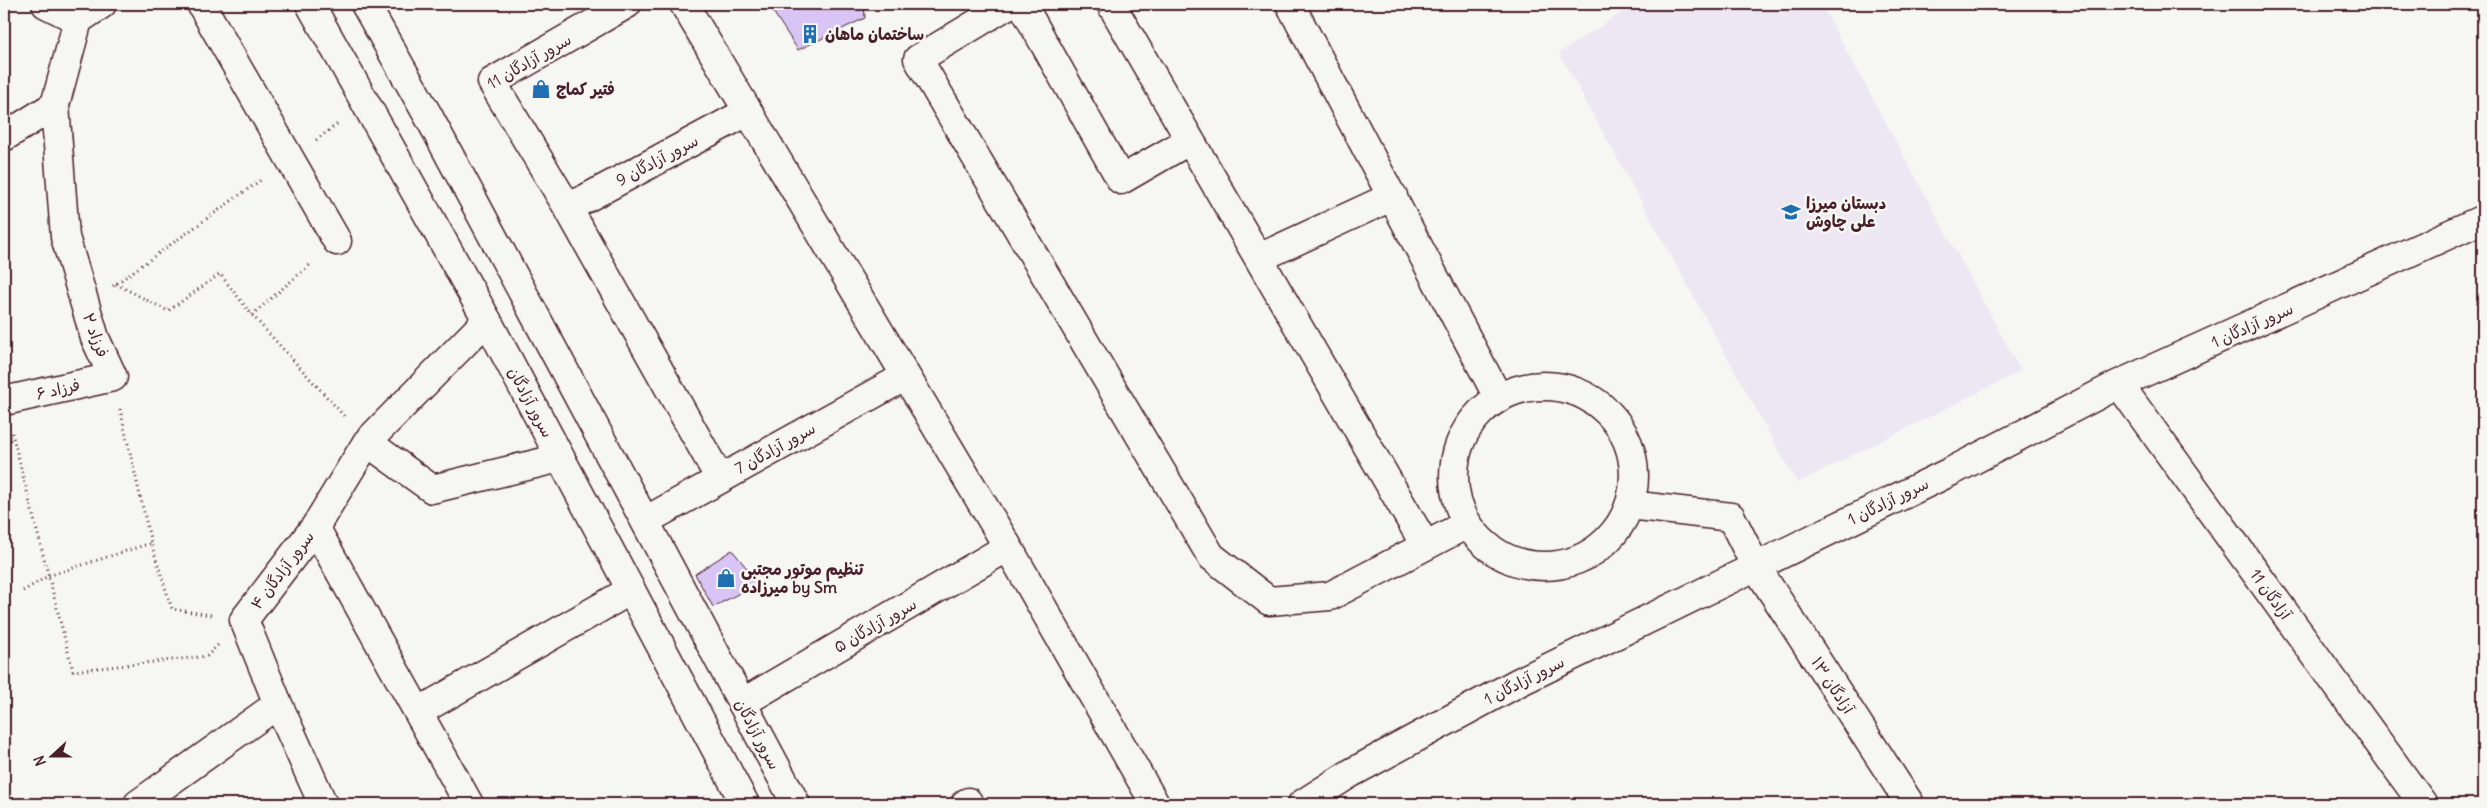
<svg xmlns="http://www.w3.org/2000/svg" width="2487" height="808" font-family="Delius,'Playpen Sans Arabic',sans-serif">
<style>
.built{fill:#ede7f3}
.building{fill:#d9c5f5;stroke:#4a1f2b}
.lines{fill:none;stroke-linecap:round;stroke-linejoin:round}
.minor-casing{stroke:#4a1f2b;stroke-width:31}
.major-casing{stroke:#4a1f2b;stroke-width:31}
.path{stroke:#4a1f2b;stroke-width:3;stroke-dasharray:1 4;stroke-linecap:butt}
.minor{stroke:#f6f6f2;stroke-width:28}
.major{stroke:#f6f6f2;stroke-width:28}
.labels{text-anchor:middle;stroke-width:5;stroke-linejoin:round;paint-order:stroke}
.poi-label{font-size:16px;font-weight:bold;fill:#4a1f2b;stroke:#f6f6f2;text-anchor:start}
.street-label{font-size:16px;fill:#4a1f2b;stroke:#f6f6f2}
</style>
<rect width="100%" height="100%" fill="#f6f6f2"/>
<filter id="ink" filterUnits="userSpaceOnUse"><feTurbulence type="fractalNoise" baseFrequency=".02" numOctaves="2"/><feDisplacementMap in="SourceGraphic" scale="10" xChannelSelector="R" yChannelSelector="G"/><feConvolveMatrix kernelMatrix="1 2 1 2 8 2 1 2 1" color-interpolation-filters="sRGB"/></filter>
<g filter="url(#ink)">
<path class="built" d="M1635 4H1821L2021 371 1797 483 1559 53Z"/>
<path class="building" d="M768 4H864L865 18 798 50Z
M732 550 759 583 713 607 695 574Z"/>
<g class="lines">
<g class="minor-casing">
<path id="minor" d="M201 4 337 241
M627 4 492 82 568 208 720 479
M684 4 1008 547 1155 804
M1009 4 918 59 1211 556 1269 601 1330 596 1467 524
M1022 4 1121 180 1190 140
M1111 4 1425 545
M1290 4 1498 397
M78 20 102 4
M4 137 55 105
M568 208 747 112
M1259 258 1393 196
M2119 384 2423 804
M1454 476a90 90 0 1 1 180 0a90 90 0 1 1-180 0Z
M4 401 113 377 95 338 65 237 55 105 78 20 46 4
M367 442 432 489 560 458
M1630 505 1731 517 1755 565 1910 804
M645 521 906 376
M315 527 469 804
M742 703 1008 547
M278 704 323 804
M418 712 631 590
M138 804 278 704 244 620 315 527 367 442 487 320
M965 804 968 802 969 804
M1302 804 1351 773 1519 682 1954 470 2119 384 2483 219"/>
</g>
<g class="major-casing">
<path id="major" d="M310 4 487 320 745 804
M365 4 430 119 796 804"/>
</g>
<path class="path" d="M316 140 339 123
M116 284 168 311 220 274 252 315 345 417
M113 286 262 179
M252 315 312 263
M120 409 151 543 172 609 211 615
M12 433 73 671 207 656 219 644
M23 591 48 576 151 543"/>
<use href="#minor" class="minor"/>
<use href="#major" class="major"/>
</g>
</g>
<defs>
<g id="building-bare" transform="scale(1.5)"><path d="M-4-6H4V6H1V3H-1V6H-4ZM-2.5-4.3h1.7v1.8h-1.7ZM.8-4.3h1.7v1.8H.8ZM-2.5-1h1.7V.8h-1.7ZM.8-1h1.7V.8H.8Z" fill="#1f6fb2" stroke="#f6f6f2" stroke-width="2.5" paint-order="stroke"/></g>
<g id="shop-bare" transform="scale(1.5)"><path d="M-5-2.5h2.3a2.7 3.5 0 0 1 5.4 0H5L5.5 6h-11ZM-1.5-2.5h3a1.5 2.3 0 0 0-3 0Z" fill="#1f6fb2" stroke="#f6f6f2" stroke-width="2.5" paint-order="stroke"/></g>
<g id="school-bare" transform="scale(1.5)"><path d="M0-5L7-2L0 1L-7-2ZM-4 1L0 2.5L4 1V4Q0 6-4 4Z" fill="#1f6fb2" stroke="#f6f6f2" stroke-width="2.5" paint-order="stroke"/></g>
</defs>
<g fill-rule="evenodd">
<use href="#building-bare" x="810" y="34"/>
<use href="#shop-bare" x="541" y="89"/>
<use href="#school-bare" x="1791" y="212"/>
<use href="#shop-bare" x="726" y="578"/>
</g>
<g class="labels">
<g class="poi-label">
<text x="825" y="40">ساختمان ماهان</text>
<text x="556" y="95">فتیر کماج</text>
<text x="1806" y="209">دبستان میرزا<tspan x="1806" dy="18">علی چاوش</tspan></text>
<text x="741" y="575">تنظیم موتور مجتبی<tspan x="741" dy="18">میرزاده by Sm</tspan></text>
</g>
<g class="street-label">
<text transform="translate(529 61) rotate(-30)" y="6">سرور آزادگان 11</text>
<text transform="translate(657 160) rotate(-28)" y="6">سرور آزادگان 9</text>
<text transform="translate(2252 325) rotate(-24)" y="6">سرور آزادگان 1</text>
<text transform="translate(96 335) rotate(70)" y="6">فرزاد ۲</text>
<text transform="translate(58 389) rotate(-13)" y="6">فرزاد ۶</text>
<text transform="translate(531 402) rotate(62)" y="6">سرور آزادگان</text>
<text transform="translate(775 448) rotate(-29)" y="6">سرور آزادگان 7</text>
<text transform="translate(1888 501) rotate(-26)" y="6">سرور آزادگان 1</text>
<text transform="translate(282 570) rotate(-53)" y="6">سرور آزادگان ۴</text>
<text transform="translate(2271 594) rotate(54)" y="6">آزادگان 11</text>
<text transform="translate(875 625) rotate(-30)" y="6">سرور آزادگان ۵</text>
<text transform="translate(1524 680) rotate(-27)" y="6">سرور آزادگان 1</text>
<text transform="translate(1833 685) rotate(57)" y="6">آزادگان ۱۳</text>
<text transform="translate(758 734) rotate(62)" y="6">سرور آزادگان</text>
</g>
</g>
<rect width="2487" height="808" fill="none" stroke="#f6f6f2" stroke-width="20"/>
<rect x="10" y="10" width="2467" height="788" fill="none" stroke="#4a1f2b" stroke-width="2" filter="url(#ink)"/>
<g transform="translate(52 756) rotate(249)" stroke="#f6f6f2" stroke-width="4" paint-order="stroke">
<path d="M0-4L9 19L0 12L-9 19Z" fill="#4a1f2b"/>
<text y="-8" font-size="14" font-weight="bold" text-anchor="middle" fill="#4a1f2b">N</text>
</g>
</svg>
